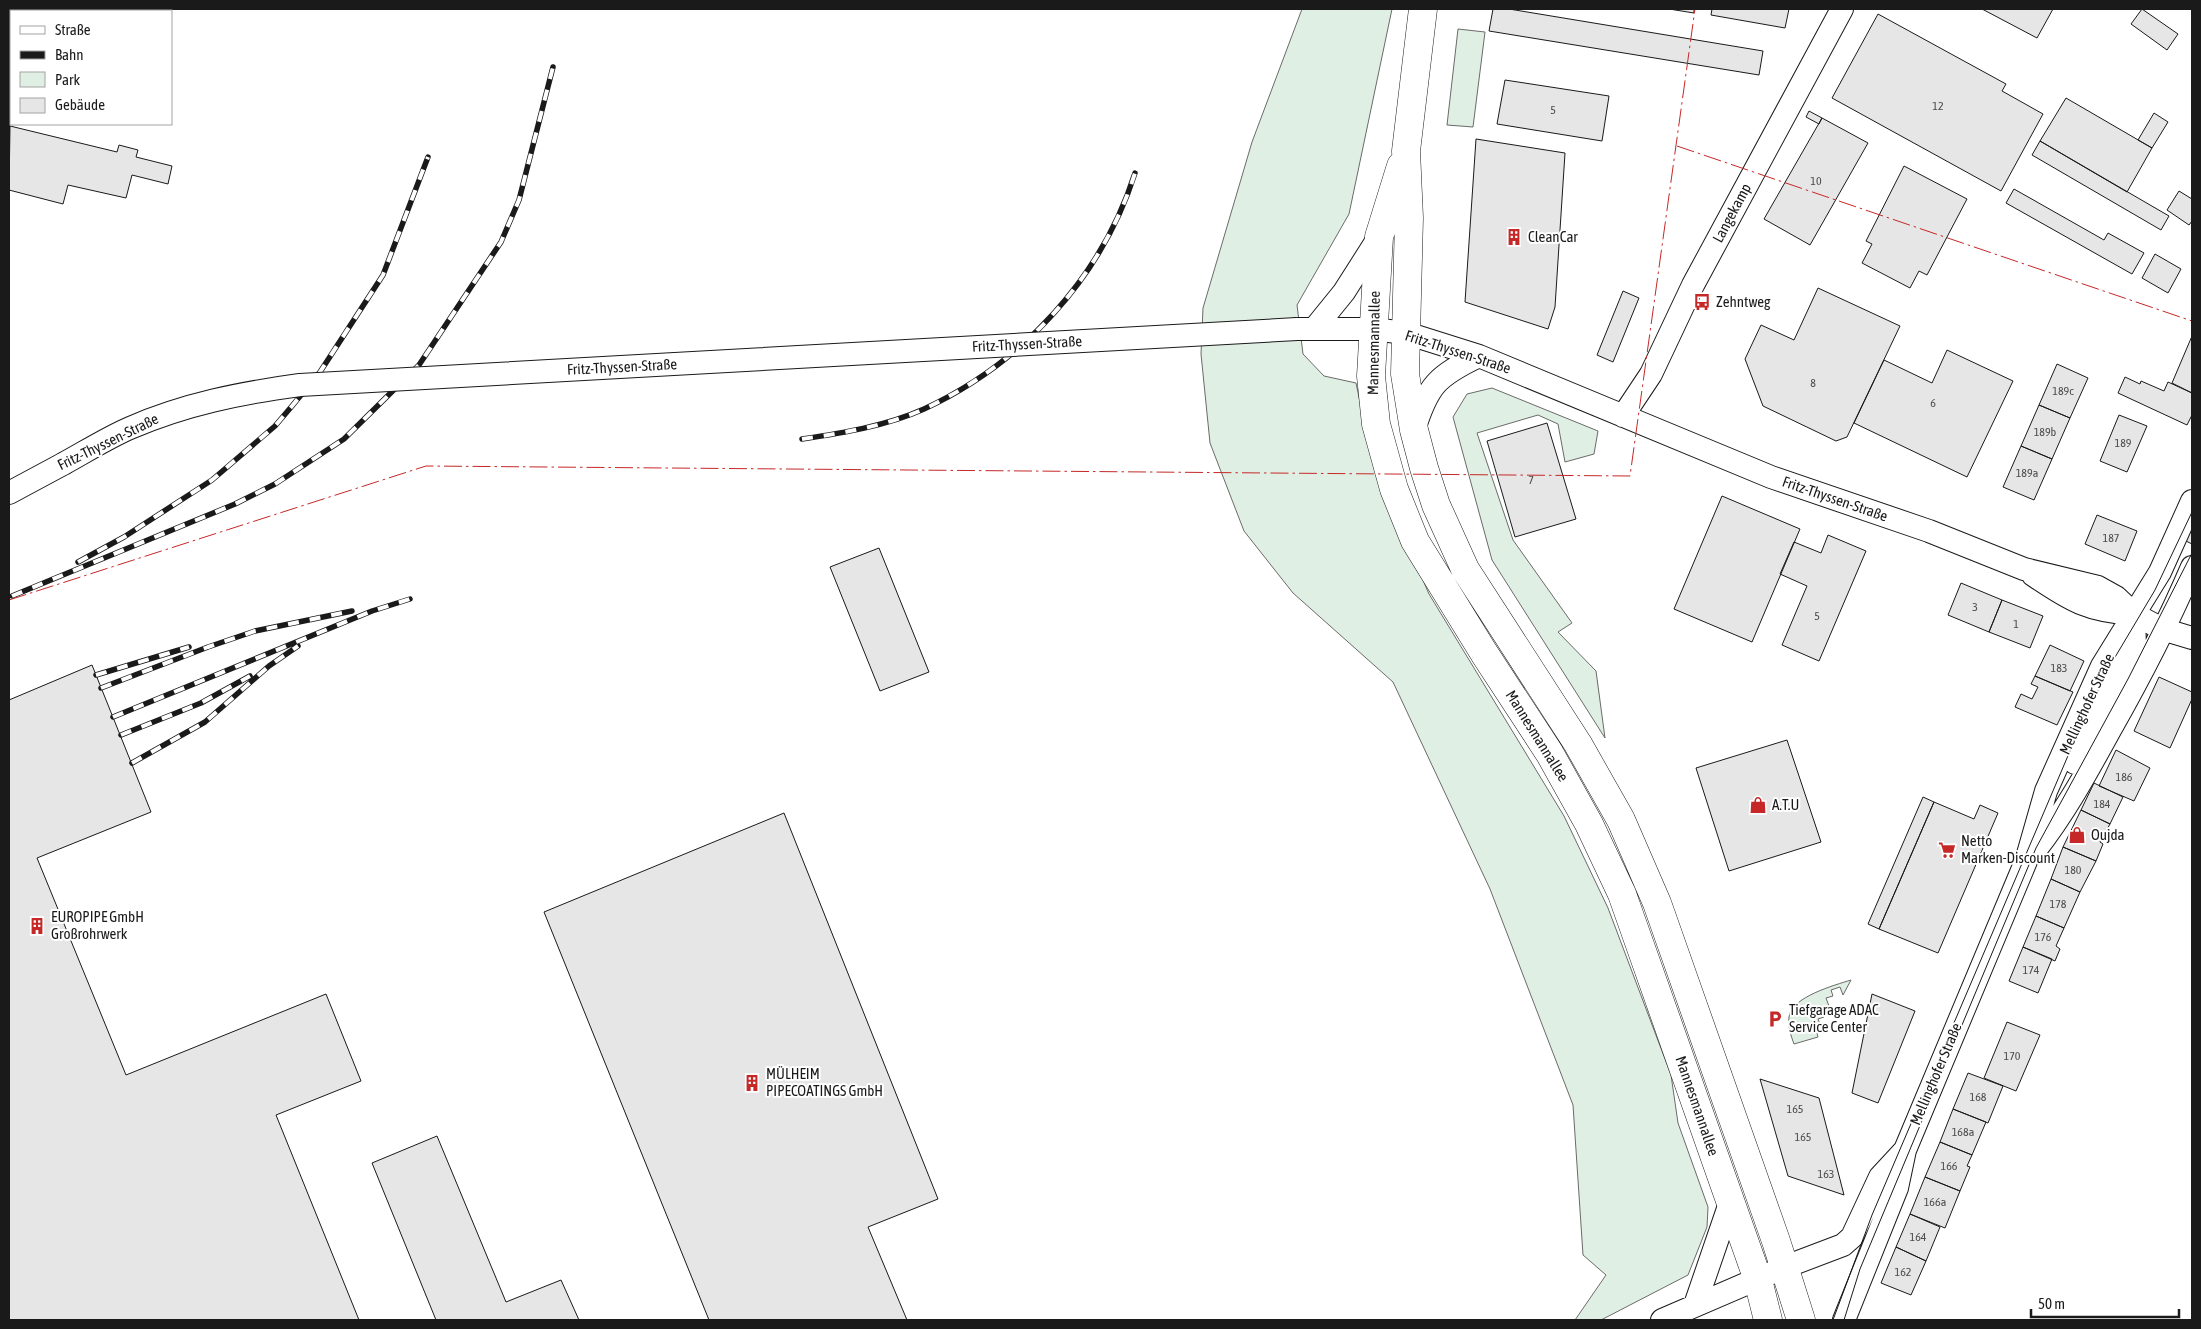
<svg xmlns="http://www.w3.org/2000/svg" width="2201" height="1329" font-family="'Asap Condensed',sans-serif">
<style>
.green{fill:#e0efe3;stroke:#6a6a6a}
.building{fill:#e6e6e6;stroke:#1a1a1a}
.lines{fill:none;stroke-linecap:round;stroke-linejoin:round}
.minor-casing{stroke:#1a1a1a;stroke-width:24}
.major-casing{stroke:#1a1a1a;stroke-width:29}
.minor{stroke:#fff;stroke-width:22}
.major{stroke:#fff;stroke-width:28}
.tram{stroke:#1a1a1a;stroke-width:1}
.rail-casing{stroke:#1a1a1a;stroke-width:5.5}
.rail{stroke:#fff;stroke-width:4;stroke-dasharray:11;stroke-linecap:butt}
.minor-bridge-casing{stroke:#1a1a1a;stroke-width:24;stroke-linecap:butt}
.minor-bridge{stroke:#fff;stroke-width:22}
.power{stroke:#c62828;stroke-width:1;stroke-dasharray:18 4 2.5 4;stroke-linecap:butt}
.labels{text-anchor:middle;stroke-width:4;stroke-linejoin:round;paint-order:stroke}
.number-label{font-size:12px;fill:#4d4d4d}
.street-label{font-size:15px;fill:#1a1a1a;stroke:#fff}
.poi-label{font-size:15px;fill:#1a1a1a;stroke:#fff;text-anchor:start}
</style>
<rect width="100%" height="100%" fill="#fff"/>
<path class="green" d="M1302 9H1392L1349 214 1297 305 1303 354 1324 376 1356 383 1374 468 1429 594 1564 816 1608 908 1671 1075 1678 1123 1708 1207 1707 1227 1688 1275 1601 1320H1575L1606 1275 1583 1255 1573 1105 1490 889 1393 682 1293 593 1244 531 1210 443 1201 354 1203 308 1252 142Z
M1458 29 1485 32 1473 127 1447 125Z
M1492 388 1598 431 1594 454 1565 462 1558 424 1538 415 1477 433 1513 540 1572 623 1558 632 1596 671 1605 738 1492 560 1453 417 1467 394Z
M1851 980 1843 995 1840 987 1831 990 1833 996 1826 998 1829 1006 1822 1009 1824 1017 1818 1019 1821 1027 1816 1029 1818 1037 1794 1044C1791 1036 1788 1027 1789 1017 1791 997 1835 985 1851 980Z"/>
<path class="building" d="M34 9H75V11H33Z
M1493 9H1509L1763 51 1759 75 1489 31Z
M1669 9H1694V13Z
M1712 9H1789L1785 28 1711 15Z
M1982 9H2053L2037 38Z
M2142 9 2178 34 2167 50 2131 24Z
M1878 14 2006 84 2002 91 2043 114 2001 191 1832 98Z
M1505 80 1609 96 1602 141 1497 124Z
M2066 98 2152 148 2127 192 2040 141Z
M1809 111 1822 118 1819 124 1806 117Z
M2154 113 2168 122 2152 148 2138 140Z
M1822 118 1868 143 1810 245 1764 219Z
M10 126 117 152 119 145 138 150 136 157 172 166 168 184 132 175 126 198 68 185 63 204 9 190Z
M1476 139 1565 153 1555 307 1548 329 1465 302Z
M2040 141 2169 216 2161 230 2032 155Z
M1904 166 1967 199 1927 275 1919 271 1910 288 1862 263 1872 244 1866 241Z
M2014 189 2104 240 2108 233 2144 253 2132 274 2006 203Z
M2179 191 2192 199V221L2189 225 2167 210Z
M2155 254 2181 269 2168 293 2142 278Z
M1818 288 1900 326 1847 437 1836 441 1763 406 1745 359 1761 325 1794 340Z
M1623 291 1639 298 1613 362 1597 355Z
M2192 336V393L2172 383Z
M1947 350 2013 381 1967 477 1854 423 1884 360 1932 383Z
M2057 364 2088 378 2070 418 2039 405Z
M2125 377 2140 384 2141 381 2164 391 2168 382 2192 393V415L2187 425 2118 393Z
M2039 405 2070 418 2052 459 2021 446Z
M2119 415 2147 426 2127 472 2100 461Z
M1547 423 1576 519 1515 537 1487 441Z
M2021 446 2052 459 2034 500 2003 487Z
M1722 496 1800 529 1752 642 1674 609Z
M2097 515 2137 531 2125 561 2085 544Z
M2192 522V544L2184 540Z
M1828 535 1866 551 1819 661 1782 645 1807 586 1780 574 1794 542 1821 553Z
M879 548 929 672 880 691 830 567Z
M1961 583 2002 600 1989 632 1948 615Z
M2002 600 2043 616 2030 648 1989 632Z
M2050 645 2084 661 2070 691 2035 676Z
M92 665 151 812 37 858 126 1075 326 994 361 1081 276 1115 359 1320H9V700Z
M2035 676 2073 692 2057 725 2015 707 2021 694 2032 699 2038 687 2031 684Z
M2159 677 2192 692V699L2170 748 2134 731Z
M1787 740 1821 842 1729 871 1696 768Z
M2116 750 2150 768 2134 801 2099 786Z
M2094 783 2123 797 2110 824 2081 810Z
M1923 797 1934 802 1879 929 1868 924Z
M1934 802 1974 819 1980 805 1998 813 1938 953 1879 929Z
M2081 810 2110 824 2100 842 2103 844 2096 861 2063 847Z
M784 813 938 1199 868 1227 907 1320H709L544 912Z
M2063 847 2096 861 2080 892 2051 879Z
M2051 879 2080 892 2064 928 2036 916Z
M2036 916 2064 928 2056 946 2060 949 2055 961 2023 947Z
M2023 947 2052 959 2038 993 2009 981Z
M1872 994 1915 1011 1878 1103 1852 1093Z
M2007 1022 2040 1035 2016 1091 1984 1078Z
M1968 1073 2003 1086 1988 1123 1953 1109Z
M1760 1079 1819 1098 1844 1195 1788 1176Z
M1953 1109 1986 1122 1972 1155 1940 1142Z
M437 1136 506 1302 561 1280 579 1320H436L372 1163Z
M1940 1142 1972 1155 1967 1166 1970 1167 1960 1191 1925 1177Z
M1925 1177 1960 1191 1945 1228 1910 1214Z
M1910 1214 1940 1227 1926 1261 1896 1247Z
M1896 1247 1926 1261 1911 1295 1881 1283Z"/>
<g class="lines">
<g class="minor-casing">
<path id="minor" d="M1297 329H1372L1406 333 1479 356 1771 477 1929 531 2024 569 2098 587 2116 597 2134 614 2162 629 2192 638
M1314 329 1344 292 1379 237
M1623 416 1651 374 1693 285 1842 9
M1414 430C1428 385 1437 376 1479 356
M9 493 63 464
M2033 575C2071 601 2088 611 2134 614
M2075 763 2135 649 2134 614
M2034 852C2064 814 2087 772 2110 730 2140 677 2168 623 2192 567
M1695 1305 1730 1203
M1662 1320 1785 1267 1843 1245 1852 1237 1880 1177 1905 1150
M1844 1320 1897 1188 1905 1150 2026 861 2046 791 2102 666 2160 572 2192 501"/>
</g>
<g class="major-casing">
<path id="major" d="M1423 9 1406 151 1409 218 1405 374 1414 430 1424 468 1436 505 1465 569 1578 744 1621 820 1657 903 1776 1241 1801 1320
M1401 166 1379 237 1371 376 1376 424 1394 489 1415 541 1484 653 1550 754 1589 824 1622 894 1758 1280 1768 1320"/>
</g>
<use href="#minor" class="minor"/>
<use href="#major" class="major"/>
<path class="tram" d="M1833 1320 1872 1215 2073 744 2108 669 2155 590 2192 512
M1844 1320 1860 1269 2036 848 2128 679 2192 553"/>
<g class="rail-casing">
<path id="rail" d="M802 439C843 433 886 426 924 409 1023 363 1102 277 1135 173
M78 562 124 537 212 480 275 426 292 406 320 372 383 275 428 157
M12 596 235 504 275 484 344 439 419 365 501 242 519 200 553 67
M96 675 189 647
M101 688 208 647 255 631 352 611
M113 717 372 611 410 599
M121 735 201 703 250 676
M132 763 205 722 269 666 298 646"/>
</g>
<use href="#rail" class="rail"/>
<g class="minor-bridge-casing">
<path id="minor-bridge" d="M63 464C85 452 107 438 130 428 185 404 241 393 300 385L1297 329"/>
</g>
<use href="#minor-bridge" class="minor-bridge"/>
<path class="power" d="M1677 146 2192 321
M9 600 426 466 1630 476 1695 9"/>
</g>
<defs>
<g id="building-bare" transform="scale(1.35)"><path d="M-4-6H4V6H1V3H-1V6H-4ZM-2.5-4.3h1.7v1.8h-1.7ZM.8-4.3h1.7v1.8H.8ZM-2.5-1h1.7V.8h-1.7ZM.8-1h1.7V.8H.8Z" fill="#c62828" stroke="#fff" stroke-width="2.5" paint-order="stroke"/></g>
<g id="bus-bare" transform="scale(1.35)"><path d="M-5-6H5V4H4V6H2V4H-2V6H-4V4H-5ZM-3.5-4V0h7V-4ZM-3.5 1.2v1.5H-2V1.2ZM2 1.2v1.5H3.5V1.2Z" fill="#c62828" stroke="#fff" stroke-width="2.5" paint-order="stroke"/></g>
<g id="shop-bare" transform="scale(1.35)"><path d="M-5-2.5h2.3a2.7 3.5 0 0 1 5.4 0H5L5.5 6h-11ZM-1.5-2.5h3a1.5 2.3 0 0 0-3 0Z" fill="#c62828" stroke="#fff" stroke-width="2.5" paint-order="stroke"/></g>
<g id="supermarket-bare" transform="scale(1.35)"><path d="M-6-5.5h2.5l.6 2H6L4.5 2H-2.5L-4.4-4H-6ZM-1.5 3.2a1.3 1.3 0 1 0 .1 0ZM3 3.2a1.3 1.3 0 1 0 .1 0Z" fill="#c62828" stroke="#fff" stroke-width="2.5" paint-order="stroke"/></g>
<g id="parking-bare" transform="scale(1.35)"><path d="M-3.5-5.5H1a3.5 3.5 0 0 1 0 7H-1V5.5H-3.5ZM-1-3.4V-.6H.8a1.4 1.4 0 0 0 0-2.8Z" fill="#c62828" stroke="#fff" stroke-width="2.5" paint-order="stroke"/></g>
</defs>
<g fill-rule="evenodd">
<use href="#building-bare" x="1514" y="237"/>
<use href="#bus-bare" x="1702" y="302"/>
<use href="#shop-bare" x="1758" y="805"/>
<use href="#shop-bare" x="2077" y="835"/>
<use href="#supermarket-bare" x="1947" y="850"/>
<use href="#building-bare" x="37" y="926"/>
<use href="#parking-bare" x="1775" y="1019"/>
<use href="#building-bare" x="752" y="1083"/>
</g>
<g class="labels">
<g class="number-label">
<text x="1938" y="110">12</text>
<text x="1553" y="114">5</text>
<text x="1816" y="185">10</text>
<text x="1813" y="387">8</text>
<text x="2063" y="395">189c</text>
<text x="1933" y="407">6</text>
<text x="2045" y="436">189b</text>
<text x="2123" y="447">189</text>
<text x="2027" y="477">189a</text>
<text x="1531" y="484">7</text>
<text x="2111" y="542">187</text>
<text x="1975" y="611">3</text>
<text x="1817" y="620">5</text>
<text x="2016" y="628">1</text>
<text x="2059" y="672">183</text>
<text x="2124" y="781">186</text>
<text x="2102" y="808">184</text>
<text x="2073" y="874">180</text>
<text x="2058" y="908">178</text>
<text x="2043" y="941">176</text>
<text x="2031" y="974">174</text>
<text x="2012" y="1060">170</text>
<text x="1978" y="1101">168</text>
<text x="1795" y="1113">165</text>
<text x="1963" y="1136">168a</text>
<text x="1803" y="1141">165</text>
<text x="1949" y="1170">166</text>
<text x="1826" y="1178">163</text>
<text x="1935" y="1206">166a</text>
<text x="1918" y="1241">164</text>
<text x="1903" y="1276">162</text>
</g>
<g class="street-label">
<text transform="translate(1732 213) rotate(-62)" y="5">Langekamp</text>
<text transform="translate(1374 343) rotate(-89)" y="5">Mannesmannallee</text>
<text transform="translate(1027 344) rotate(-3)" y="5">Fritz-Thyssen-Straße</text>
<text transform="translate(1458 352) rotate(18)" y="5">Fritz-Thyssen-Straße</text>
<text transform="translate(622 367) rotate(-3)" y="5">Fritz-Thyssen-Straße</text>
<text transform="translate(108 442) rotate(-26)" y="5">Fritz-Thyssen-Straße</text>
<text transform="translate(1835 499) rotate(19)" y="5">Fritz-Thyssen-Straße</text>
<text transform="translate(2087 704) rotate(-65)" y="5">Mellinghofer Straße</text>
<text transform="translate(1537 736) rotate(58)" y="5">Mannesmannallee</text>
<text transform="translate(1936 1074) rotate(-67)" y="5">Mellinghofer Straße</text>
<text transform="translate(1697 1106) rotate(71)" y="5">Mannesmannallee</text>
</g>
<g class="poi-label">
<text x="1528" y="242">CleanCar</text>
<text x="1716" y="307">Zehntweg</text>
<text x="1772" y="810">A.T.U</text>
<text x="2091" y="840">Oujda</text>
<text x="1961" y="846">Netto<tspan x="1961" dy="17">Marken-Discount</tspan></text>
<text x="51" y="922">EUROPIPE GmbH<tspan x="51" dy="17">Großrohrwerk</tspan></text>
<text x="1789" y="1015">Tiefgarage ADAC<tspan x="1789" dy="17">Service Center</tspan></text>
<text x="766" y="1079">MÜLHEIM<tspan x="766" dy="17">PIPECOATINGS GmbH</tspan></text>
</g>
</g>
<rect width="2201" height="1329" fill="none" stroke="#1a1a1a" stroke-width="20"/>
<rect x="10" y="10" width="162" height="115" fill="#ffffff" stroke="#a3a3a3"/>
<rect x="20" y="26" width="25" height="8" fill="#ffffff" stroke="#a3a3a3"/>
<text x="55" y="35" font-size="15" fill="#1a1a1a">Straße</text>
<rect x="20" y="51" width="25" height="8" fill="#1a1a1a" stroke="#a3a3a3"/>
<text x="55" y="60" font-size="15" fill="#1a1a1a">Bahn</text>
<rect x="20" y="72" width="25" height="15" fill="#e0efe3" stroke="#a3a3a3"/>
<text x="55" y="85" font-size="15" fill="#1a1a1a">Park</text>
<rect x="20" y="98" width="25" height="15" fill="#e6e6e6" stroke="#a3a3a3"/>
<text x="55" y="110" font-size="15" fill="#1a1a1a">Gebäude</text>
<path d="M2031 1309v8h148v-8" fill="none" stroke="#1a1a1a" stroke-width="2.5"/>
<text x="2038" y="1309" font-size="15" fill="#1a1a1a" stroke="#ffffff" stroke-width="4" paint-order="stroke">50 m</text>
</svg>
